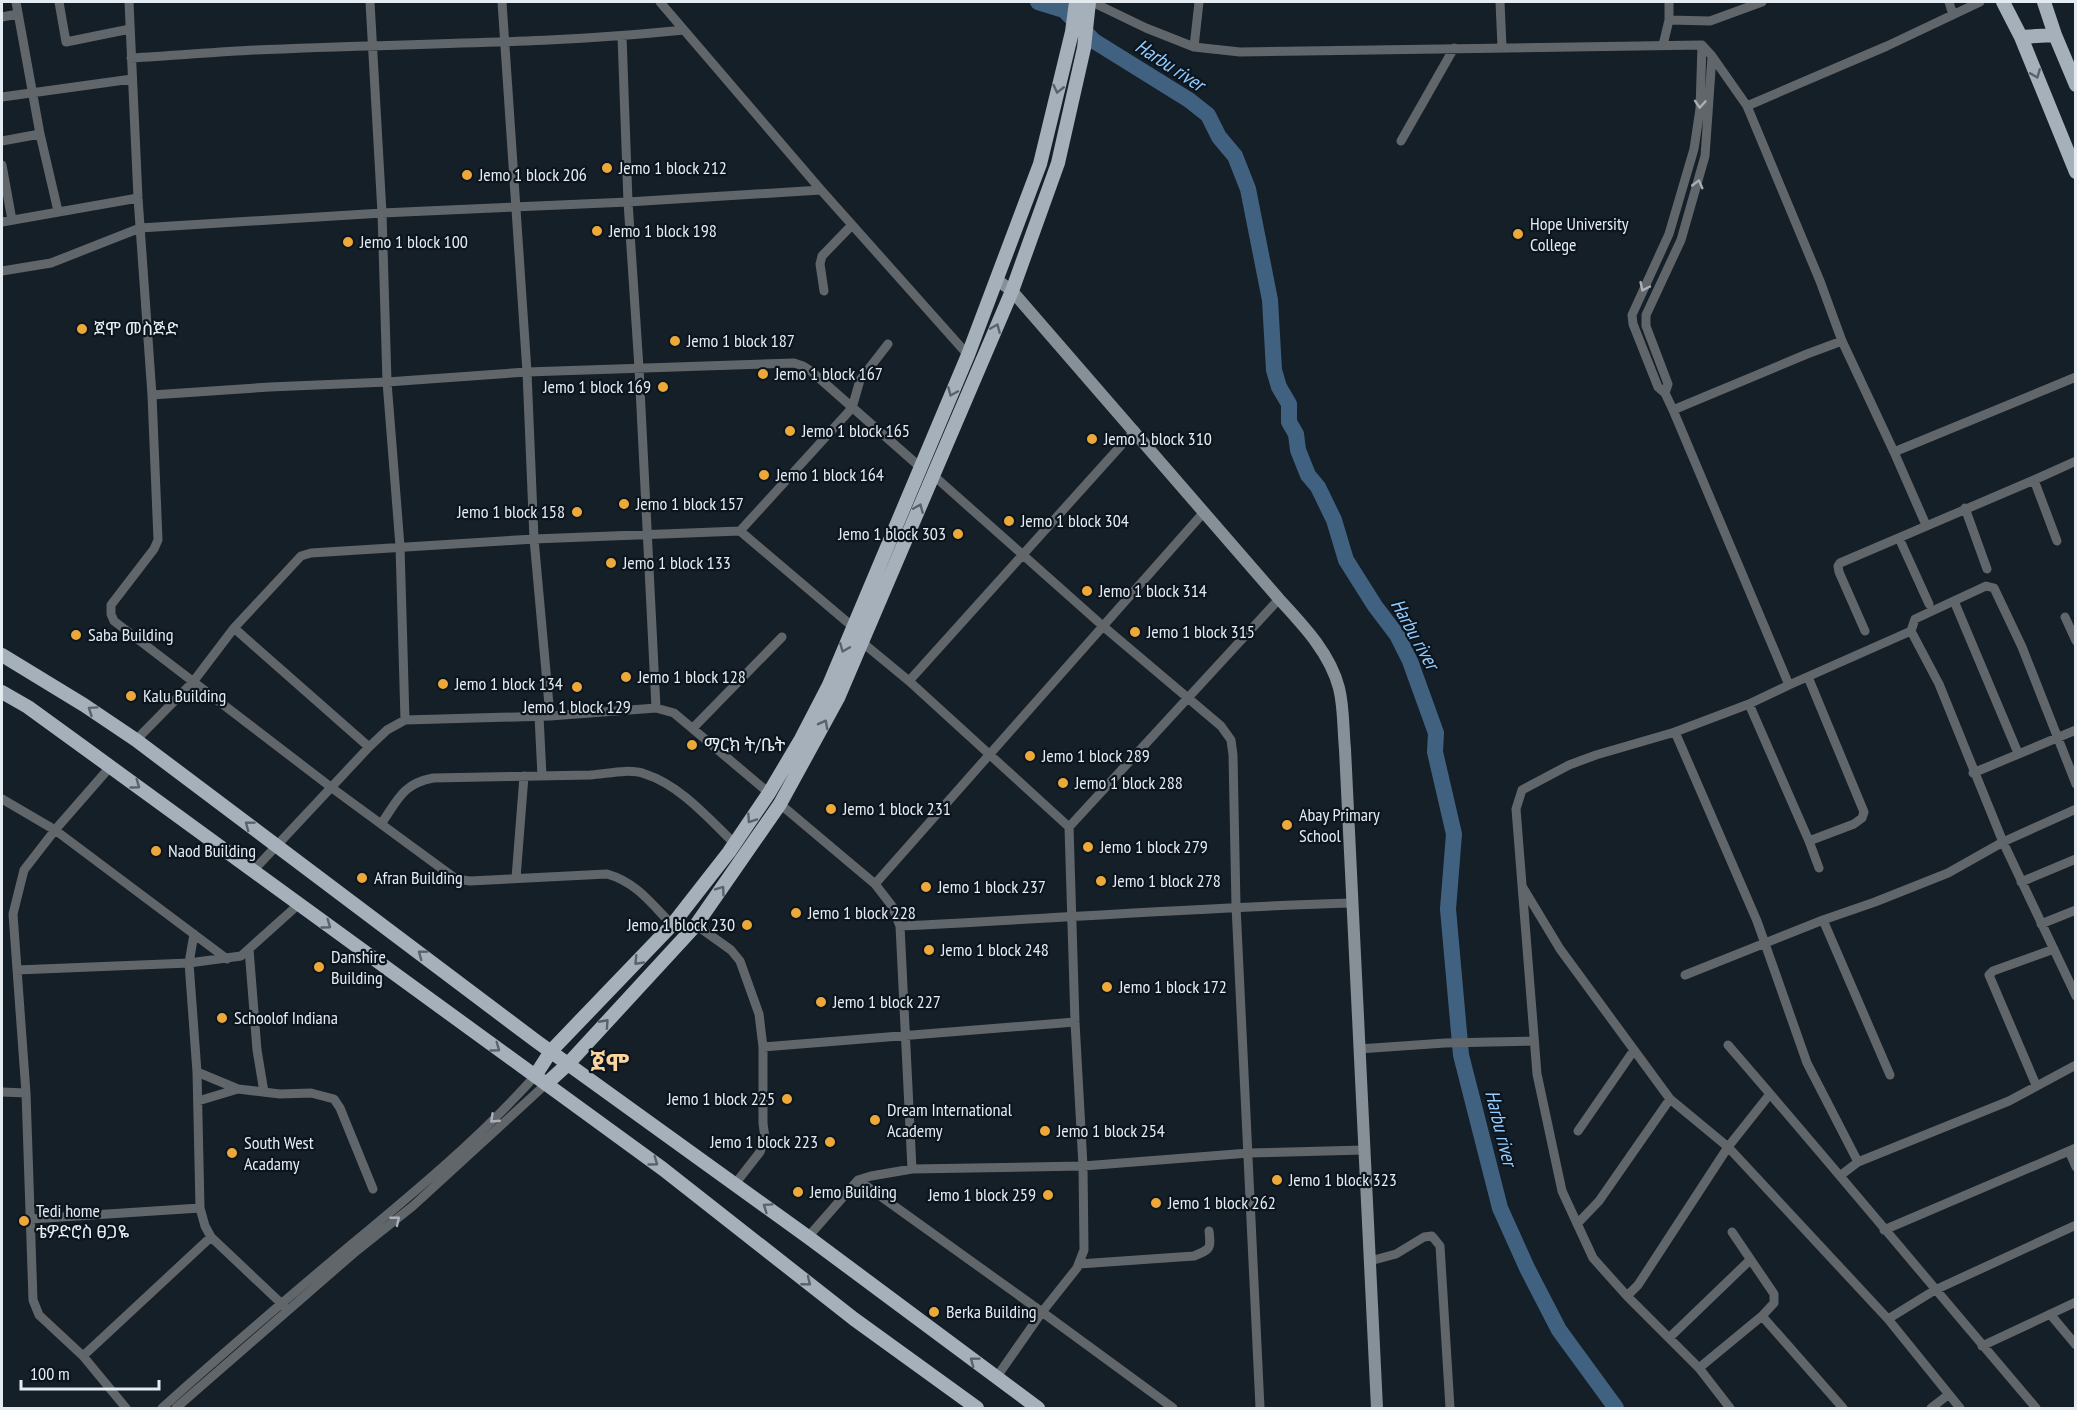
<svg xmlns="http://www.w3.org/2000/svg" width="2077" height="1410" font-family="'PT Sans Narrow','Noto Sans Ethiopic',sans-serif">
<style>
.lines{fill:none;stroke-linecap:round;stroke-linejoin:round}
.river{stroke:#406280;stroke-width:16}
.street{stroke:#61666b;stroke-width:9}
.secondary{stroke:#879097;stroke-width:12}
.primary{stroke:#a5b0ba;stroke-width:14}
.oneway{stroke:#58626c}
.oneway2{stroke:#a9afb5}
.poi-dot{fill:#eca93a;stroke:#0c151e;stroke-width:2}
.labels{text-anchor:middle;stroke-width:4.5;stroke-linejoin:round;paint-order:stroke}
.poi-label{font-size:18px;fill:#e4ebf1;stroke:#0c151e;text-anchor:start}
.water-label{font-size:20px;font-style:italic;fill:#93ccfe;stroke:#0c151e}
.district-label{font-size:24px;font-weight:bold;fill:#fad49f;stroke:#0c151e}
</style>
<rect width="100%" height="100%" fill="#151f28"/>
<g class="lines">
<path class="river" d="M1038 2 1064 10 1094 41 1189 100 1208 115 1219 137 1235 156 1248 189 1270 300 1274 370 1279 387 1289 404V422L1296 434 1298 450 1308 475 1318 487 1334 520 1346 560 1375 606 1397 635 1410 661 1436 733 1435 752 1454 834 1448 909 1461 1055 1500 1208 1527 1268 1559 1330 1616 1408"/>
<path class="street" d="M16 2 40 134 58 211
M59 2 66 42 130 29
M129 2 138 198 152 395 158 540 154 549 111 605V614L114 621 332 788 456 879 470 881 607 874C636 882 652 904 672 925
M370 2 382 213 387 382 400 546 405 720
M502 2 527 372 534 539 550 716
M660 2 821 190 968 355
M1092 2 1146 28 1194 47 1240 52 1702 45 1712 56 1747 106 1820 281 1842 341 1894 452 2076 377
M1500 2 1502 47
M1949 2 1953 15
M2 17 18 14
M1669 20 1710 21 1762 2
M622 36 628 202 639 368 656 708
M1663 45 1669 20V2
M1702 45 1700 109 1694 149 1669 234 1632 315 1633 324 1658 387 1665 393 1673 410 1789 685 1911 631
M1194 47 1199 2
M131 58C172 56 213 52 255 50 398 43 541 45 684 30
M2 97 132 79
M1747 106 1887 46 1980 2
M2 141 40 134
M1401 141 1454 48
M2 165 12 220
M2 222 138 198
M2 271 51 263 140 228 382 213 628 202 821 190
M824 291 820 264 822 256 852 225
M1665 393 1668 384 1646 326V315L1681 240 1705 156 1712 56
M152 395 270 387 387 382 527 372 794 363 803 366 811 371 920 467
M1673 410 1807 354 1842 341
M1894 452 1926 525
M933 475 1104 627 1221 726 1231 740 1233 755 1236 906 1260 1408
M2034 480 2057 541
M1965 508 1987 569
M740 531 852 408 860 380 888 344
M1899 538 1929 604
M1954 601 2018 753
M2065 617 2076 641
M234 628 369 747
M1865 631 1839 572 1838 566 1840 563 2034 480 2076 461
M863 643 909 681 1069 827 1075 1022 1083 1166 1084 1250 1077 1268 1042 1312 1173 1408
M909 681 1135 430
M1749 704 1809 841 1854 824 1862 818 1864 812 1808 677
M539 716 542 776
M693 728 782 637
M1675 732 1757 921 1807 1063 1858 1162 2009 1101 2076 1065
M136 740 193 682 234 628 301 556 311 553 534 539 740 531 853 627
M110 767 55 830 24 870 13 914 26 1093 33 1300 39 1315 83 1356 126 1408
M1973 773 2076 730
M2076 784 2022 647 1994 588 1986 586 1915 619 1911 631 1939 684 2003 842 2076 996
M2 799 55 830 227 959
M780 804 875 884 892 906 900 926 912 1169
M381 824C398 800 402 784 433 778 485 777 538 776 590 775 607 774 628 768 645 774 680 785 709 819 735 844
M1069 827 1279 599
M1809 841 1819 868
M253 871 369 747 387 730 405 720 550 716 656 708 674 713 769 793
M516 878 524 776
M2021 882 2076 859
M875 884 1204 512
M1522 886 1560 949 1670 1099 1728 1147 1888 1319 1960 1408
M1823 920 1890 1075
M2041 924 2076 910
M696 925 731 950 740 961 759 1014 763 1047V1123L765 1138 760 1152 735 1184
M900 926C1050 919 1201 907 1352 903
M194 934 189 963 197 1072 200 1208 205 1226 211 1237 284 1306
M249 949 257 1050 264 1092
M17 970 189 963 241 956 299 904
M1685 975 1823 920 1875 902 1948 873 2003 842 2076 809
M1728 1045C1832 1165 1933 1287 2036 1408
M763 1047 1075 1022
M1359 1049 1445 1043 1534 1041
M197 1072 238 1089 280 1094 311 1093 334 1099 340 1108 373 1189
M2036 1085 1989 975 1993 971 2054 949
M2 1092 26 1093
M198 1101 238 1089
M1578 1131 1634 1050
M2069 1151 2076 1167
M1841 1175 1858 1162
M858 1180 1042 1312 996 1378
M31 1219 200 1208
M1577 1224 1599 1201 1670 1099
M1884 1230 2076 1148
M1732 1232 1774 1294V1303L1762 1316
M808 1237 858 1180 871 1176 912 1169 1083 1166 1249 1153 1364 1150
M1370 1261 1396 1254 1424 1237 1432 1236 1440 1246 1450 1408
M1079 1264 1194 1256C1211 1249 1211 1249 1209 1231
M1627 1296 1638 1285 1728 1147 1770 1094
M2050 1314 2076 1345
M1888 1319 1935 1290 2076 1225
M1669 1338 1750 1260
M1982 1346 2076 1302
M83 1356 211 1237
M1699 1368 1762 1316 1843 1408
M162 1408C222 1354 284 1301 346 1249 411 1195 478 1140 535 1076
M176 1408 354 1253 413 1206 546 1084
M1730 1408 1699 1368 1627 1296 1593 1258 1562 1191 1537 1074 1516 809 1522 790 1569 765 1596 755 1675 732 1749 704 1789 685
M1931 1408 1948 1395"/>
<path class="secondary" d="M996 279 1012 291 1279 599C1303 625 1330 653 1339 688 1344 708 1343 730 1345 749L1377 1408"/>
<path class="primary" d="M2003 2 2021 37 2076 172
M2044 2 2055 35 2076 85
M2021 37 2055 35
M2 655 84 705 136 740 536 1041 808 1237 1038 1408
M2 692 28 707 79 744 663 1169 854 1319 977 1408
M535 1076 551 1051 672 925 729 852 769 793 801 739 829 685 968 355 1040 164 1072 32 1076 2
M546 1084 568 1064 696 925 780 804 838 698 1012 291 1058 163 1084 48 1089 2"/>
</g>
<defs><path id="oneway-chevron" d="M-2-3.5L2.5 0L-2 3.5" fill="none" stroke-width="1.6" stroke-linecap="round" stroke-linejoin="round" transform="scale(1.5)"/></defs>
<g class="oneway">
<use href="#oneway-chevron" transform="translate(2036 74) rotate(68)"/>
<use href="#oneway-chevron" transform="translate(1058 89) rotate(103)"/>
<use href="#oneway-chevron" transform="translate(996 328) rotate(-67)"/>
<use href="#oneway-chevron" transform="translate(952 392) rotate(113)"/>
<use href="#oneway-chevron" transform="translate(919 508) rotate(-67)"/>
<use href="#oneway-chevron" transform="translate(844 648) rotate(112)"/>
<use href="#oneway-chevron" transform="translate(92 710) rotate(-146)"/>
<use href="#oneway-chevron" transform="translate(824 724) rotate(-62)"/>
<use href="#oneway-chevron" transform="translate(136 785) rotate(36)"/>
<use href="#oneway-chevron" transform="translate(751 819) rotate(124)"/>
<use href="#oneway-chevron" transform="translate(249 825) rotate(-143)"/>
<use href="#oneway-chevron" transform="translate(721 890) rotate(-54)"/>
<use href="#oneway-chevron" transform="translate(327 925) rotate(36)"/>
<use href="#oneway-chevron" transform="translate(422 954) rotate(-143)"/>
<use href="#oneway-chevron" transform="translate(638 961) rotate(134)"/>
<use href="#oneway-chevron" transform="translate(605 1023) rotate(-48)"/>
<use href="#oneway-chevron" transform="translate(496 1048) rotate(36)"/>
<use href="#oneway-chevron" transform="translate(654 1162) rotate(36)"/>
<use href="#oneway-chevron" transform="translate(767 1207) rotate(-145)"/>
<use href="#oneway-chevron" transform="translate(807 1282) rotate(39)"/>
<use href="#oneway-chevron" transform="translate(974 1361) rotate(-143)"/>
</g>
<g class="oneway2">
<use href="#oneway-chevron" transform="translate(1700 104) rotate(94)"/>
<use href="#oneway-chevron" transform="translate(1698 184) rotate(-75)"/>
<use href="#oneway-chevron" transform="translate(1644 287) rotate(115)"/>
<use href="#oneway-chevron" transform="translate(494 1119) rotate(137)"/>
<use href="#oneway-chevron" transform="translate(396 1220) rotate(-39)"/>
</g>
<g class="poi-dot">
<circle cx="607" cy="168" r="6"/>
<circle cx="467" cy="175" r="6"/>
<circle cx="597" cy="231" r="6"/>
<circle cx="1518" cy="234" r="6"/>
<circle cx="348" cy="242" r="6"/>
<circle cx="82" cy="329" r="6"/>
<circle cx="675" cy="341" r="6"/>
<circle cx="763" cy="374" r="6"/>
<circle cx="663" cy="387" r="6"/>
<circle cx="790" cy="431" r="6"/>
<circle cx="1092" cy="439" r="6"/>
<circle cx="764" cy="475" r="6"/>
<circle cx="624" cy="504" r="6"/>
<circle cx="577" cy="512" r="6"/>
<circle cx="1009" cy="521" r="6"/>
<circle cx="958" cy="534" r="6"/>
<circle cx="611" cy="563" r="6"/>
<circle cx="1087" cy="591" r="6"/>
<circle cx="1135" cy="632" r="6"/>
<circle cx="76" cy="635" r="6"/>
<circle cx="626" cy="677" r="6"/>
<circle cx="443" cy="684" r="6"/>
<circle cx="577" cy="687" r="6"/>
<circle cx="131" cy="696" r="6"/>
<circle cx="692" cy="745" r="6"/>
<circle cx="1030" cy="756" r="6"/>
<circle cx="1063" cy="783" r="6"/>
<circle cx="831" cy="809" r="6"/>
<circle cx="1287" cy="825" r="6"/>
<circle cx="1088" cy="847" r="6"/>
<circle cx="156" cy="851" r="6"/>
<circle cx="362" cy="878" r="6"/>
<circle cx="1101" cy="881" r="6"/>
<circle cx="926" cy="887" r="6"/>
<circle cx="796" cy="913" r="6"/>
<circle cx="747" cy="925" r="6"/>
<circle cx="929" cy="950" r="6"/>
<circle cx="319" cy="967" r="6"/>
<circle cx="1107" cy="987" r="6"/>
<circle cx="821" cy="1002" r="6"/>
<circle cx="222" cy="1018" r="6"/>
<circle cx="787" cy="1099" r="6"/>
<circle cx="875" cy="1120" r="6"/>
<circle cx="1045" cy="1131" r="6"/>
<circle cx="830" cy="1142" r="6"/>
<circle cx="232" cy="1153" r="6"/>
<circle cx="1277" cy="1180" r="6"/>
<circle cx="798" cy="1192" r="6"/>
<circle cx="1048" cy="1195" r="6"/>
<circle cx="1156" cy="1203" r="6"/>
<circle cx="24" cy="1221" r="6"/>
<circle cx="934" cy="1312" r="6"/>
</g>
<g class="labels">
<g class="poi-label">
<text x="619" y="174">Jemo 1 block 212</text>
<text x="479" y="181">Jemo 1 block 206</text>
<text x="1530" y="230">Hope University<tspan x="1530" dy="21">College</tspan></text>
<text x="609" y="237">Jemo 1 block 198</text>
<text x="360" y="248">Jemo 1 block 100</text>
<text x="94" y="335">ጀሞ መስጅድ</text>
<text x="687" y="347">Jemo 1 block 187</text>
<text x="775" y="380">Jemo 1 block 167</text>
<text x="651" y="393" text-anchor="end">Jemo 1 block 169</text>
<text x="802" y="437">Jemo 1 block 165</text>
<text x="1104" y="445">Jemo 1 block 310</text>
<text x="776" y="481">Jemo 1 block 164</text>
<text x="636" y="510">Jemo 1 block 157</text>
<text x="565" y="518" text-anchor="end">Jemo 1 block 158</text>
<text x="1021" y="527">Jemo 1 block 304</text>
<text x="946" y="540" text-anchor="end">Jemo 1 block 303</text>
<text x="623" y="569">Jemo 1 block 133</text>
<text x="1099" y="597">Jemo 1 block 314</text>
<text x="1147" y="638">Jemo 1 block 315</text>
<text x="88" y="641">Saba Building</text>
<text x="638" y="683">Jemo 1 block 128</text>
<text x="455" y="690">Jemo 1 block 134</text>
<text x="143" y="702">Kalu Building</text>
<text x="577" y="713" text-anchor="middle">Jemo 1 block 129</text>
<text x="704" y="751">ማርክ ት/ቤት</text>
<text x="1042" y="762">Jemo 1 block 289</text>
<text x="1075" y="789">Jemo 1 block 288</text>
<text x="843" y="815">Jemo 1 block 231</text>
<text x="1299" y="821">Abay Primary<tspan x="1299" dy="21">School</tspan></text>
<text x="1100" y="853">Jemo 1 block 279</text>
<text x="168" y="857">Naod Building</text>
<text x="374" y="884">Afran Building</text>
<text x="1113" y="887">Jemo 1 block 278</text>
<text x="938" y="893">Jemo 1 block 237</text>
<text x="808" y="919">Jemo 1 block 228</text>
<text x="735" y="931" text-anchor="end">Jemo 1 block 230</text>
<text x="941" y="956">Jemo 1 block 248</text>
<text x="331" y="963">Danshire<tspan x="331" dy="21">Building</tspan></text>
<text x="1119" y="993">Jemo 1 block 172</text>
<text x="833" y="1008">Jemo 1 block 227</text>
<text x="234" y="1024">Schoolof Indiana</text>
<text x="775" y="1105" text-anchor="end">Jemo 1 block 225</text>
<text x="887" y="1116">Dream International<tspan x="887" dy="21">Academy</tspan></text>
<text x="1057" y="1137">Jemo 1 block 254</text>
<text x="818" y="1148" text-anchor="end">Jemo 1 block 223</text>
<text x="244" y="1149">South West<tspan x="244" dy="21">Acadamy</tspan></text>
<text x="1289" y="1186">Jemo 1 block 323</text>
<text x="810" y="1198">Jemo Building</text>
<text x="1036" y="1201" text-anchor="end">Jemo 1 block 259</text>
<text x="1168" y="1209">Jemo 1 block 262</text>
<text x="36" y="1217">Tedi home<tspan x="36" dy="21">ቴዎድሮስ ፀጋዬ</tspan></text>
<text x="946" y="1318">Berka Building</text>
</g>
<g class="water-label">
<text transform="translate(1170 65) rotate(33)" y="7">Harbu river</text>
<text transform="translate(1415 634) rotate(61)" y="7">Harbu river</text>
<text transform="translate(1501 1128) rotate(76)" y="7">Harbu river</text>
</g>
<g class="district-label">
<text x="610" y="1071">ጀሞ</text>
</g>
</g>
<rect width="2077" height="1410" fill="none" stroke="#e4ebf1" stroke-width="6"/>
<path d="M21 1380v9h138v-9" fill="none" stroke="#e4ebf1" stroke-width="3"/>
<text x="30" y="1380" font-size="18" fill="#e4ebf1" stroke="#0c151e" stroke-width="4.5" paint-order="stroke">100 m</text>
</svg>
